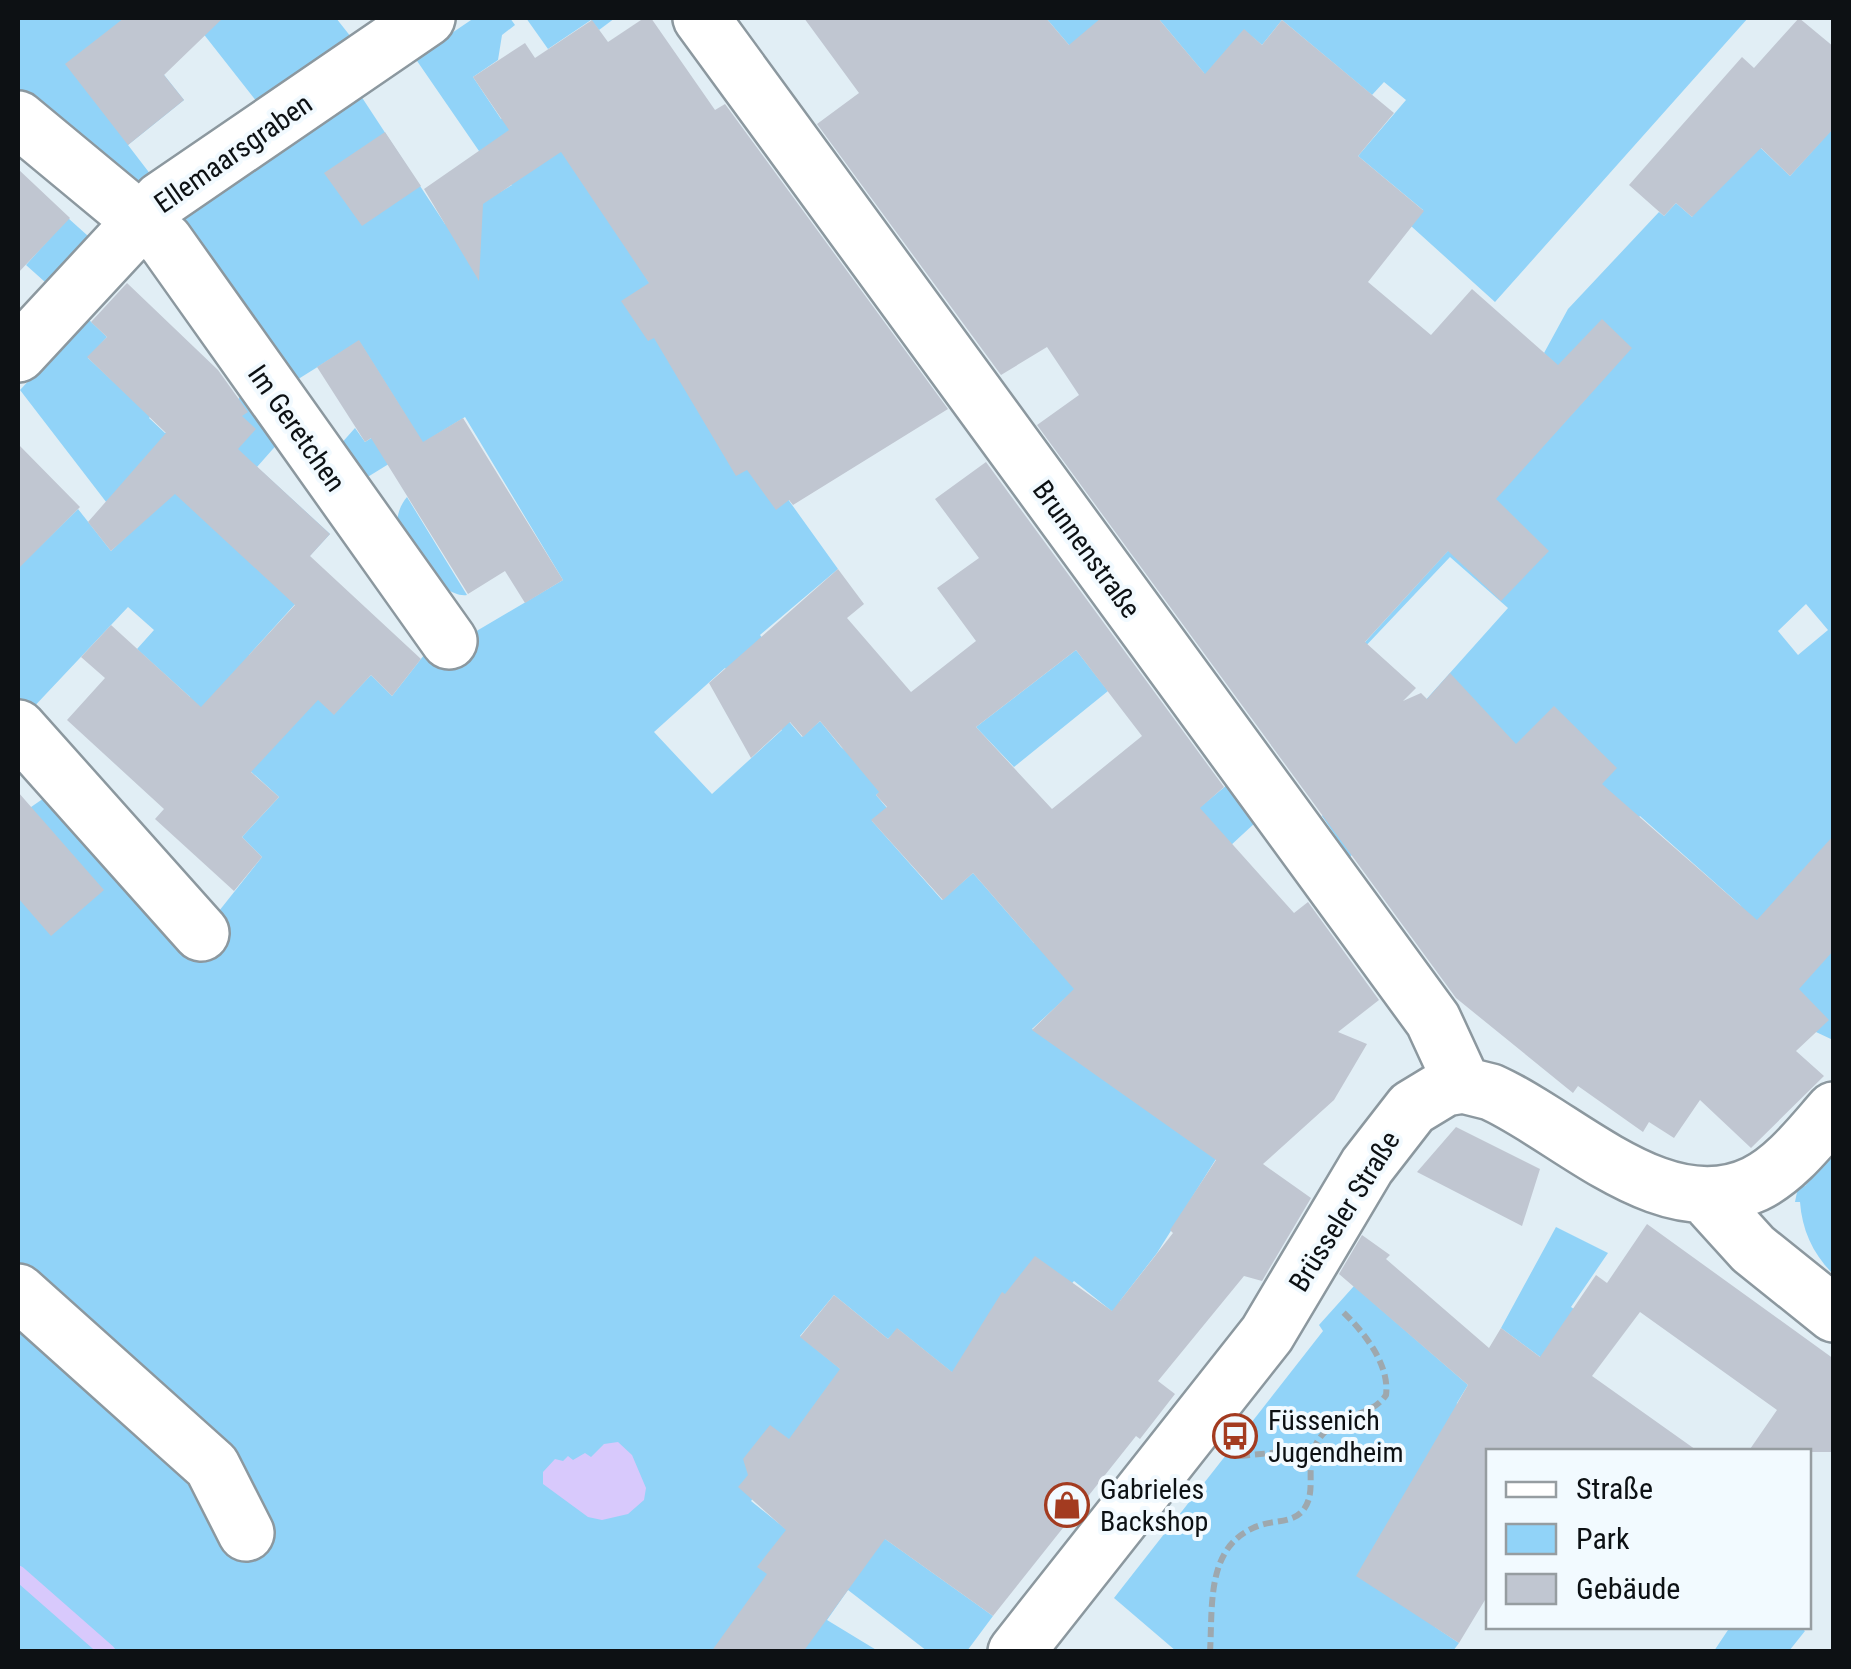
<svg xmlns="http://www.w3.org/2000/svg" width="1851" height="1669" font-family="'Roboto Condensed',sans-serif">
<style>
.green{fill:#91d3f8;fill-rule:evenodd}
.water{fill:#d8c9fc}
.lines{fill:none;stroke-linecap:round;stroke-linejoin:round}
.stream{stroke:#d8c9fc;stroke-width:15}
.building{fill:#c0c6d1;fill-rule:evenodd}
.minor-casing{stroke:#8c989f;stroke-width:60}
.path{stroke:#9ea8ae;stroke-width:6;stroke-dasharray:10 5;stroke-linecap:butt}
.minor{stroke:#fff;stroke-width:55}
.labels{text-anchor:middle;stroke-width:8;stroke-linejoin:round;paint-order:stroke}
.street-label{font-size:28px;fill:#0d1114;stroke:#f2faff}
.poi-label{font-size:28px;fill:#0d1114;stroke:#f2faff;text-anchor:start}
</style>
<rect width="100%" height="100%" fill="#e1eef5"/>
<path class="green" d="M18 18H124L121 21 184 100 128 145 151 175 139 184 18 98Z
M191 18H336L351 37 257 102Z
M474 18H510L515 25 502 35 498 60 473 77 501 119 576 111 623 241 767 470 838 569 760 635 776 655 751 676 802 737 820 721 841 747 888 786 876 795 887 808 872 821 942 900 973 873 1034 943 1227 785 1256 822 1032 1029 1216 1159 1157 1253 1120 1301 1153 1344 1074 1281 974 1390 898 1329 888 1339 834 1295 800 1336 903 1420 808 1428 751 1501 787 1530 867 1526 993 1616 967 1651H927L848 1590 827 1620 878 1651H18V816L47 796 188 950 262 857 242 837 279 797 225 748 172 753 190 697 137 649 154 630 128 607 29 712 18 699V561L26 553 30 556 78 509 111 551 130 533 20 390 87 318 107 337 88 358 132 399 178 385 149 418 165 433 232 407 251 383 287 433 257 467 330 534 281 587 297 602 249 655 270 675 281 664 334 714 371 675 392 696 435 641 463 639 563 580 465 417 353 486 331 455 355 428 365 442 406 416 359 341 284 388 180 221 361 96 445 224 512 185 479 151 415 58ZM725 668 782 730 712 794 654 732Z
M526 18H615L599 30 591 20 548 49Z
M1046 18H1748L1495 302 1411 226 1423 210 1358 156 1406 100 1384 82 1372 95 1282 20 1262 45 1244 30 1193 89 1204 73 1158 18 1092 72Z
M1739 127 1790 176 1833 128V1040L1816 1032 1740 905 1640 816 1608 849 1516 744 1434 764 1350 857 1322 816 1508 608 1450 557 1271 746 1589 395 1544 353 1568 309 1659 212 1664 216 1676 203 1692 217ZM1806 604 1828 630 1798 655 1778 631Z
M68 218 88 236 45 282 26 265Z
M407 497 467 595C443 599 404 548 398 526 396 515 401 504 407 497Z
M1076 650 1108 691 1014 767 976 727Z
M1833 1151V1274C1813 1254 1802 1230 1800 1202H1795L1798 1187 1805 1186Z
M1556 1227 1608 1253 1571 1307 1585 1317 1551 1365 1501 1328Z
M1354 1286 1468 1385 1457 1403 1435 1627 1459 1643 1453 1651H1176L1114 1598 1323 1331 1319 1325Z
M1730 1627H1800L1805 1631 1789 1651H1714Z"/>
<path class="water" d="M618 1442 632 1455 646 1488 644 1500 628 1514 602 1520 588 1517 543 1484V1472L555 1459 563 1461 568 1456 573 1460 585 1453 591 1457 604 1444Z"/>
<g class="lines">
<path class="stream" d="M18 1573 108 1652"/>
</g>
<path class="building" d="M124 18H223L164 75 184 100 128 145 65 64Z
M644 18H651L715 110 725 104 948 409 793 505 789 500 776 510 747 470 736 476 654 338 648 341 621 301 649 283 561 152 483 204 479 281 424 189 509 130 473 77 525 43 535 58 592 20 608 42Z
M804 18H1046L1069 45 1101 18H1158L1205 74 1244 29 1262 45 1282 20 1394 113 1358 156 1424 211 1368 282 1431 335 1472 289 1558 365 1602 319 1632 348 1496 499 1549 551 1501 601 1448 551 1365 642 1416 688 1403 701 1421 693 1427 699 1450 673 1516 744 1554 706 1617 768 1602 784 1757 920 1834 835V950L1799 989 1829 1020 1796 1051 1824 1076 1751 1148 1700 1100 1674 1138 1649 1122 1643 1132 1578 1086 1573 1093 1456 998 1037 425 1079 395 1047 347 1001 375 817 124 859 93Z
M1799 18 1834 47V128L1790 176 1761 148 1692 217 1676 203 1664 216 1629 185 1742 57 1754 68Z
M385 132 421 186 362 226 324 173Z
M18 169 70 218 18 273Z
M127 283 218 370 248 412 242 416 256 429 238 449 330 534 310 556 421 659 392 696 371 675 334 715 318 700 251 772 279 797 242 837 262 857 234 891 155 819 164 809 67 720 105 678 81 657 111 625 201 707 295 605 175 494 111 551 88 522 166 433 87 357 107 337 91 322Z
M359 340 423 442 463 418 563 580 525 603 505 571 468 594 371 438 365 442 317 367Z
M18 444 80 507 18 569Z
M986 462 1224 787 1200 808 1294 913 1308 902 1379 1000 1338 1032 1367 1044 1334 1100 1263 1164 1311 1198 1262 1281 1244 1276 1158 1381 1175 1394 1140 1439 1136 1436 993 1616 885 1539 803 1652H711L767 1574 757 1567 786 1530 738 1487 748 1475 743 1459 770 1425 789 1439 840 1369 800 1337 834 1295 888 1339 897 1328 952 1372 1002 1292 1005 1294 1035 1256 1112 1311 1173 1233 1170 1230 1216 1160 1032 1030 1074 989 973 873 943 900 871 820 887 807 876 795 879 792 820 721 803 737 790 722 751 758 709 683 838 569 864 604 847 618 911 692 976 641 937 588 979 558 935 499ZM1076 650 1142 736 1052 809 976 727Z
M18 792 104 890 51 936 18 898Z
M1456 1127 1540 1169 1522 1226 1417 1172Z
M1647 1224 1834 1359V1452H1748L1777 1410 1640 1312 1592 1376 1699 1452H1488V1595L1459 1643 1356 1576 1468 1385 1339 1274 1362 1235 1390 1255 1386 1259 1489 1348 1501 1328 1540 1357 1596 1275 1607 1283Z"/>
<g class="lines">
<g class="minor-casing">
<path id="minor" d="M701 18 1433 1020 1463 1085
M18 119 165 241 449 641
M18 354 161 200 427 18
M18 728 201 933
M1704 1195 1753 1249 1834 1314
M18 1292 212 1466 246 1533
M1016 1652 1267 1334 1367 1166 1412 1108 1445 1088 1463 1085 1491 1092C1569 1127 1664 1228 1755 1184 1786 1169 1811 1136 1834 1110"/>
</g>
<path class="path" d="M1240 1456 1313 1449
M1210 1652C1213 1605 1205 1543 1261 1525 1276 1520 1294 1523 1304 1509 1320 1487 1298 1456 1327 1430 1345 1413 1372 1416 1386 1395 1390 1364 1363 1331 1342 1311"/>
<use href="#minor" class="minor"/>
</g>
<defs>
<g id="bus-ring" transform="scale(2.25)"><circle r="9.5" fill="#f2faff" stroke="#a33b20" stroke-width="1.5"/><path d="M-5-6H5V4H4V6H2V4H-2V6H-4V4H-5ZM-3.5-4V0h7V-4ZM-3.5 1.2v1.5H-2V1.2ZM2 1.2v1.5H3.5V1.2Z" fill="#a33b20"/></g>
<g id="shop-ring" transform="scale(2.25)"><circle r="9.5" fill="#f2faff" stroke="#a33b20" stroke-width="1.5"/><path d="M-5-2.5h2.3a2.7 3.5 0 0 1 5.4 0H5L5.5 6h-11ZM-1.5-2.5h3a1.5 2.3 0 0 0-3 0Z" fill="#a33b20"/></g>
</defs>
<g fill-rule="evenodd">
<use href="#bus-ring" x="1235" y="1436"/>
<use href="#shop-ring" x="1067" y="1505"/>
</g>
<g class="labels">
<g class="street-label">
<text transform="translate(233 153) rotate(-35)" y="10">Ellemaarsgraben</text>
<text transform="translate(297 428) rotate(55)" y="10">Im Geretchen</text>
<text transform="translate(1087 549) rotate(54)" y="10">Brunnenstraße</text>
<text transform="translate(1344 1211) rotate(-58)" y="10">Brüsseler Straße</text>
</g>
<g class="poi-label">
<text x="1268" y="1430">Füssenich<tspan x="1268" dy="32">Jugendheim</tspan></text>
<text x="1100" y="1499">Gabrieles<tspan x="1100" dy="32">Backshop</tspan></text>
</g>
</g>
<rect width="1851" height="1669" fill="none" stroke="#0d1114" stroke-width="40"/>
<rect x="1486" y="1449" width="325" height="180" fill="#f2faff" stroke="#969da1" stroke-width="2.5"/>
<rect x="1506" y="1482" width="50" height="15" fill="#ffffff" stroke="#969da1" stroke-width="2.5"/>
<text x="1576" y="1499" font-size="30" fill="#0d1114">Straße</text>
<rect x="1506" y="1524" width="50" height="30" fill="#91d3f8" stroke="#969da1" stroke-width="2.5"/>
<text x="1576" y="1549" font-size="30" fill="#0d1114">Park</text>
<rect x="1506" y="1574" width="50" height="30" fill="#c0c6d1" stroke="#969da1" stroke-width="2.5"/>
<text x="1576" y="1599" font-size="30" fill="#0d1114">Gebäude</text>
</svg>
